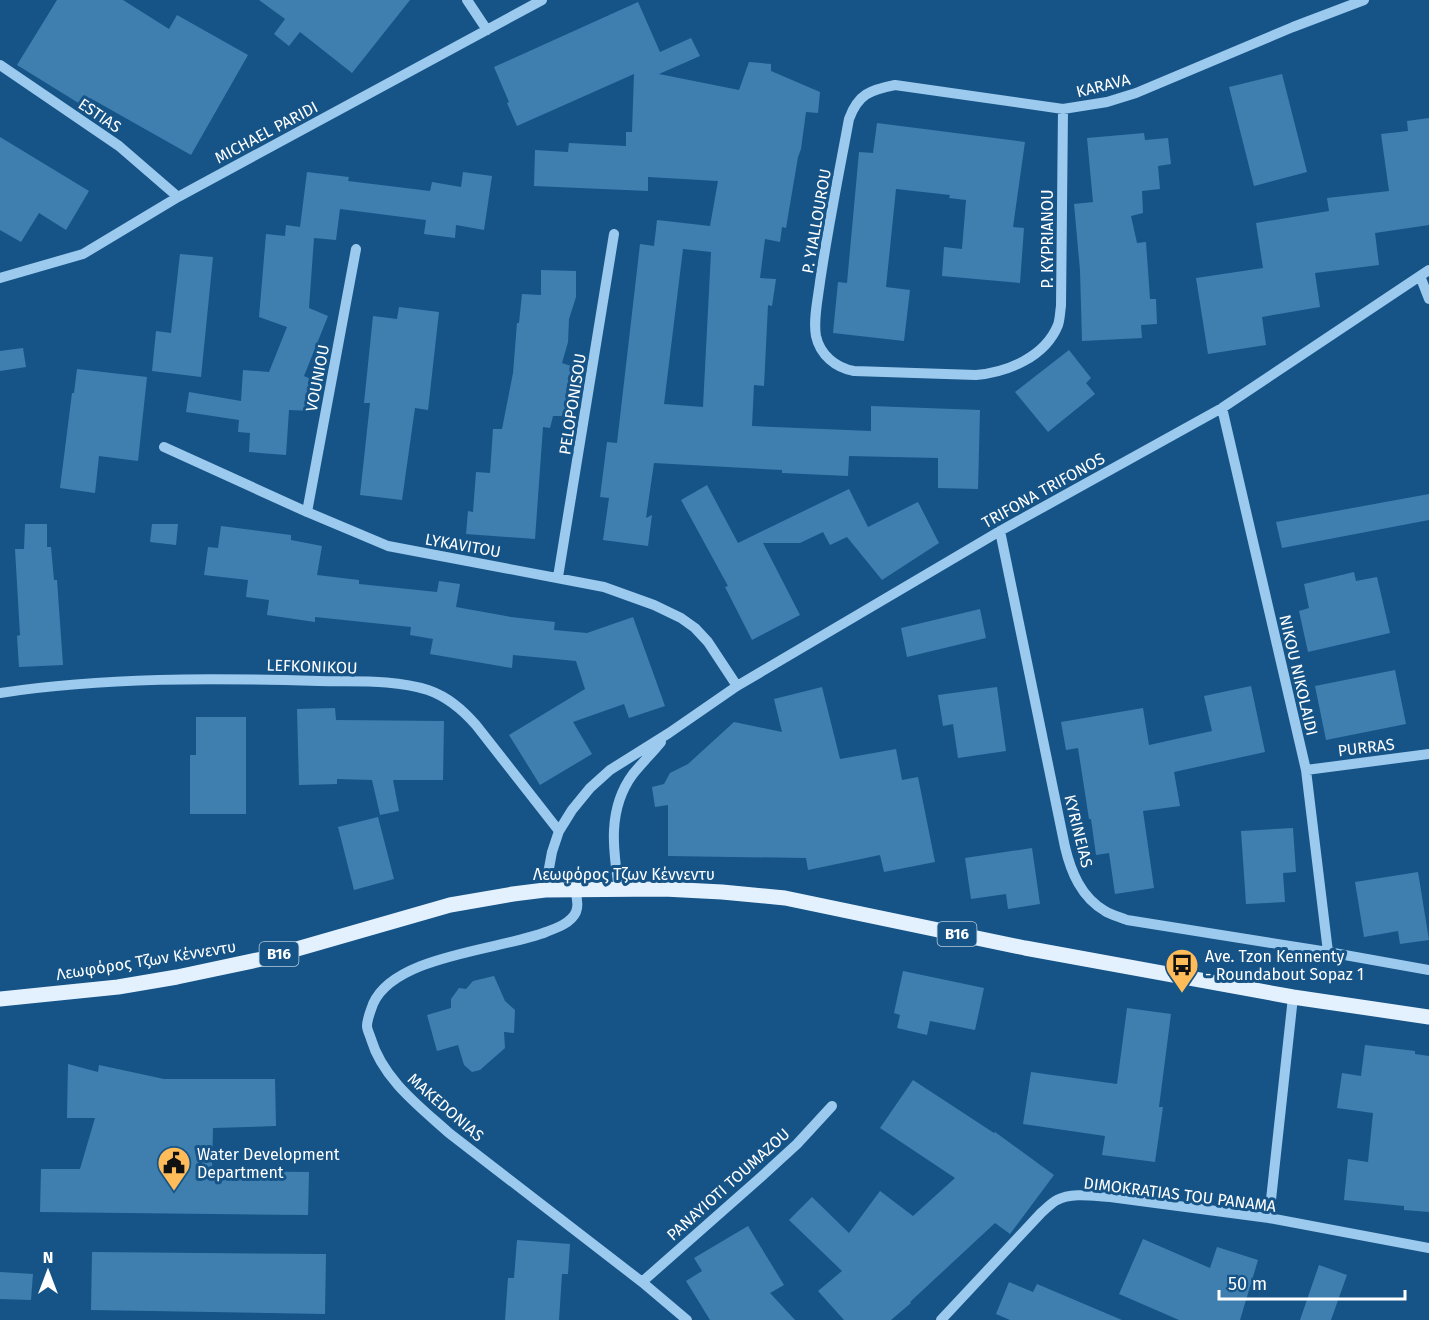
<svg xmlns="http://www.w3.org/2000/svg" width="1429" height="1320" font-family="'Fira Sans',sans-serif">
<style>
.building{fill:#3e7fb0;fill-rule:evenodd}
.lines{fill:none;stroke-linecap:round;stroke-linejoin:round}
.minor{stroke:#9ccaee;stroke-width:10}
.major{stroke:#e3f1ff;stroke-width:15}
.labels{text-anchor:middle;stroke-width:6;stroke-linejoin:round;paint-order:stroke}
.shield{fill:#165487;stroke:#b9ccdb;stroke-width:1.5}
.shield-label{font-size:15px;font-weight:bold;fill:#fff}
.street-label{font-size:16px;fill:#fff;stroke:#165487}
.poi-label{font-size:16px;fill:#fff;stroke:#165487;text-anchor:start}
</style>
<rect width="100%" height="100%" fill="#165487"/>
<path class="building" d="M57 0H123L169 29 177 15 248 55 191 155 90 98 85 107 17 65Z
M259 0H410L352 73 300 32 289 46 274 34 285 19Z
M638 2 660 52 691 38 700 56 659 74 739 90 749 62 771 64V71L820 92 818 113 806 112 801 149 798 157 786 228 782 227 780 242 765 239 760 278 776 279 772 306 768 305 764 386 754 385 752 426 871 431V406L980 410 978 489 938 488V458L849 456 848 476 782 473V470L654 463 646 518 652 515 648 546 603 540 609 498 600 497 607 442 617 443 640 244 654 246 657 220 710 226 718 181 648 177V191L534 186 535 150 568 152 569 143 626 146V132H632L634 74 517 126 507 103 509 102 494 67ZM683 249 711 252 703 407 664 404Z
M1282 74 1307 172 1254 186 1229 87Z
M1429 118V225L1375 233 1379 265 1315 273 1320 307 1262 317 1266 345 1208 354 1196 278 1263 268 1256 223 1329 211 1327 198 1389 191 1381 134 1408 131 1407 121Z
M877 123 1025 142 1013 227 1024 228 1020 283 942 276 944 247 962 249 966 200 949 198 950 195 896 189 886 287 910 290 904 341 833 333 838 282 847 283 859 152 873 153Z
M1144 133 1145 140 1168 138 1171 164 1158 166 1160 189 1142 191 1143 213 1131 216 1137 243 1146 242 1150 299H1156L1157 324 1141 325 1142 338 1082 341 1080 270 1074 204 1093 202 1087 138Z
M0 137 89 191 66 230 39 213 21 242 0 230Z
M307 172 349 177 348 181 430 191 432 182 461 187 463 172 492 176 484 230 456 225 455 238 424 234 426 220 340 209 336 240 314 238 309 308 328 316 304 376 316 381 313 411 289 410 286 455 249 452 250 433 238 432 239 420 186 412 189 392 241 401 243 370 269 372 287 327 259 317 266 234 285 236 286 225 300 227Z
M180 254 213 257 201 377 152 371 156 331 171 333Z
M541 270 576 271V297L569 319 568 342 562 363 574 367V383L569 399V416H553L550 428 543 427 535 539 466 534 468 511 473 512 476 472 490 473 493 429H502L513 373 517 323H519L522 294 541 295Z
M399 307 439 312 428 410 415 408 402 500 360 495 370 403H364L373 316 397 319Z
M23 348 26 367 0 371V351Z
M1069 350 1091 378 1086 383 1095 394 1048 432 1015 392Z
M77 369 147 377 138 461 99 456 95 493 60 488 72 393H74Z
M707 485 738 543 849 489 868 527 918 502 939 543 882 580 847 537 830 545 823 532 800 543H763L800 615 752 640 725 587 728 586 681 500Z
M1429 494V520L1282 548 1276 522Z
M25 524H47V547H51L54 580H57L63 665 19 667 17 636 20 635 15 549H24Z
M152 524H178L176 545 150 542Z
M221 526 291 535V540L322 546 317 575 359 580V584L437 592 439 581 460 584 456 607 511 617 555 622 554 630 587 633 633 617 665 706 629 718 624 704 573 722 592 754 540 785 509 735 585 689 576 661 513 655 512 668 430 654 433 639 410 635 411 627 315 617V622L267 615 269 600 246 597 248 580 204 575 208 547 218 548Z
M1354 572 1356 581 1377 577 1390 633 1308 652 1299 611 1309 608 1304 584Z
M980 609 986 638 907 657 901 628Z
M1395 670 1406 724 1326 740 1315 686Z
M1251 686 1265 752 1174 772 1180 806 1143 811 1154 888 1115 894 1109 853 1096 855 1091 819H1089L1078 748 1066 750 1061 722 1143 708 1149 745 1212 731 1204 696Z
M822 687 840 759 896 749 902 780 918 777 935 862 884 872 880 855 808 870 806 858 668 856V805L655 807 652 787 664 784 670 773 688 764 734 722 782 732 774 699Z
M997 687 1006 751 958 758 953 724 943 726 938 695Z
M335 708 336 720 444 721 443 780H393L399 811 380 815 372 780 337 779V784L299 785 297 709Z
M196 717H246V814H190V755H196Z
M378 817 394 879 354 890 338 827Z
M1293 828 1296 872 1283 873 1285 902 1246 904 1241 831Z
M1032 848 1040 904 1008 909 1006 894 971 899 965 858Z
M1418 872 1429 940 1400 944 1398 931 1364 937 1355 882Z
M903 971 984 988 975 1030 930 1021 927 1035 897 1028 900 1015 894 1013Z
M494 976 505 1001 515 1010 514 1033 504 1032 505 1048 480 1070 472 1072 464 1065 458 1045 437 1051 427 1015 451 1008V999L459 988 466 989 473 981Z
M1127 1008 1171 1014 1159 1107H1163L1155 1162 1102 1155 1105 1136 1023 1124 1031 1072 1117 1084Z
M1365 1045 1415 1051V1054L1429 1056V1212L1404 1210V1206L1344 1200 1348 1159 1368 1162 1373 1113 1337 1108 1342 1073 1361 1076Z
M68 1064 98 1072 99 1065 164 1079H275L276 1126 213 1128 212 1171 309 1172 308 1215 40 1212 41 1169H80L95 1118H67Z
M913 1080 994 1133 995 1132 1054 1175 1010 1234 995 1223 910 1302 911 1303 891 1320H844L818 1291 842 1271 789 1220 812 1197 849 1233 880 1191 913 1216 955 1178 880 1128Z
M748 1226 784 1285 770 1293 795 1320H710L686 1281 702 1271 694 1258Z
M1143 1239 1210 1268 1217 1247 1258 1260 1240 1320H1179L1119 1294Z
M517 1240 570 1244 568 1274H562L559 1320H505L508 1278H514Z
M92 1252 326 1254 325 1314 91 1310Z
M1319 1265 1347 1275 1331 1320H1300Z
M0 1272 33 1274 31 1300 0 1299Z
M1009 1282 1033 1292 1037 1284 1122 1320H1010L996 1314Z"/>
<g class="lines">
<path class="minor" d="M467 0 487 30
M0 65 119 146 178 197
M1063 109 1061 306C1060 312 1060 319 1058 325 1045 357 1008 372 976 375L854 371C836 368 820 355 816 336 813 320 818 298 820 282 828 227 839 173 849 119 858 94 870 90 895 85L1063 109 1107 102 1136 93 1293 27 1364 0
M1420 276 1429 299
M0 278 83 254 178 197 542 0
M1222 408 1306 770 1328 952
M164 447 307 512 388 546 604 587 654 605 681 618 695 628 708 642 737 686
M307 512 356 249
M1000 531 1065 847C1071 872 1081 897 1105 911 1111 915 1120 917 1127 920L1328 952 1429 970
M558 577 614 234
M0 693C105 677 213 678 319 681 355 682 394 679 428 690 448 697 462 709 476 725L559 831
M1306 770 1429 754
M619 889C613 850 607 809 633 774 642 763 652 753 661 742
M545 890 552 852 559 831 572 810 590 788 610 770 669 733 737 686 1000 531 1222 408 1429 270
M575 890C577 897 579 905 576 912 571 923 557 928 546 932 500 950 394 955 373 1004 371 1010 367 1019 367 1026 367 1030 370 1035 371 1039 383 1079 419 1106 449 1133L642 1282 687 1320
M1269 1218 1293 997
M642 1282 761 1177 797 1144 832 1106
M941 1320 1041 1213C1046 1209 1051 1203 1057 1200 1072 1192 1093 1196 1110 1197L1269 1218 1429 1248"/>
<path class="major" d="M0 999 118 987 177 977 262 959 450 905 513 894 545 890 664 889 722 892 785 898 1025 948 1293 997 1429 1017"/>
</g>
<defs>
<g id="bus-pin" transform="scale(1.725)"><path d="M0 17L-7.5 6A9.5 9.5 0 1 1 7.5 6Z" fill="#ffbc59" stroke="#165487"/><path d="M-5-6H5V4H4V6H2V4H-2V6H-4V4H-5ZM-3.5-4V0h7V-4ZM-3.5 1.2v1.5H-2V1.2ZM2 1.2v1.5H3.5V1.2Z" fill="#111"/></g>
<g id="civic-pin" transform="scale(1.725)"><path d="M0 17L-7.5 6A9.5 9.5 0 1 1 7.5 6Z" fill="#ffbc59" stroke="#165487"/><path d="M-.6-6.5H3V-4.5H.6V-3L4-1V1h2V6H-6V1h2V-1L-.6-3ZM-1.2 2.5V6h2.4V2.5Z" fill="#111"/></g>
</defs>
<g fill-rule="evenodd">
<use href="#bus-pin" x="1182" y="965"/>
<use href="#civic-pin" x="174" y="1163"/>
</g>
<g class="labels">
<g class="shield">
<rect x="937.5" y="922" width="39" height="24" rx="4.5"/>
<rect x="259.5" y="942" width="39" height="24" rx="4.5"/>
</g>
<g class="shield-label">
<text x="957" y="939">B16</text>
<text x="279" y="959">B16</text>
</g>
<g class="street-label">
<text transform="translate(1103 85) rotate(-14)" y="6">KARAVA</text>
<text transform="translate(100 115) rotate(34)" y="6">ESTIAS</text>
<text transform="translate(266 132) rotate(-28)" y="6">MICHAEL PARIDI</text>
<text transform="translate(816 221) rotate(-80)" y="6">P. YIALLOUROU</text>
<text transform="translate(1047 239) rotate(-90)" y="6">P. KYPRIANOU</text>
<text transform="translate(317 378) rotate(-79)" y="6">VOUNIOU</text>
<text transform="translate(572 404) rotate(-81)" y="6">PELOPONISOU</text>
<text transform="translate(1043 490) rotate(-29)" y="6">TRIFONA TRIFONOS</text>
<text transform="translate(463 545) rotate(10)" y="6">LYKAVITOU</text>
<text transform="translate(312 666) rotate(2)" y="6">LEFKONIKOU</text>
<text transform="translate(1299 675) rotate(77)" y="6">NIKOU NIKOLAIDI</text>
<text transform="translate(1366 747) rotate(-7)" y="6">PURRAS</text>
<text transform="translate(1079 831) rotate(76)" y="6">KYRINEIAS</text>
<text x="624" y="880">Λεωφόρος Τζων Κέννεντυ</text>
<text transform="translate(146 960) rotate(-9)" y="6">Λεωφόρος Τζων Κέννεντυ</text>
<text transform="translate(446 1107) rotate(41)" y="6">MAKEDONIAS</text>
<text transform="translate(728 1184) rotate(-42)" y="6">PANAYIOTI TOUMAZOU</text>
<text transform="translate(1180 1194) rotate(7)" y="6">DIMOKRATIAS TOU PANAMA</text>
</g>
<g class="poi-label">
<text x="1205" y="962">Ave. Tzon Kennenty<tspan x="1205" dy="18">- Roundabout Sopaz 1</tspan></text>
<text x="197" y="1160">Water Development<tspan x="197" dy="18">Department</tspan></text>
</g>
</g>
<g transform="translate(48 1272)" stroke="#165487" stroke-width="4.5" paint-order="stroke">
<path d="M0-4.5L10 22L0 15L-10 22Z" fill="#ffffff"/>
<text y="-9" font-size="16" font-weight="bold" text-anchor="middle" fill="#ffffff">N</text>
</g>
<path d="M1219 1290v9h186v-9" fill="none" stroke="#ffffff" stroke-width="3"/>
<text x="1228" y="1290" font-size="18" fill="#ffffff" stroke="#165487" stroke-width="4.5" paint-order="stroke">50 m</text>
</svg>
